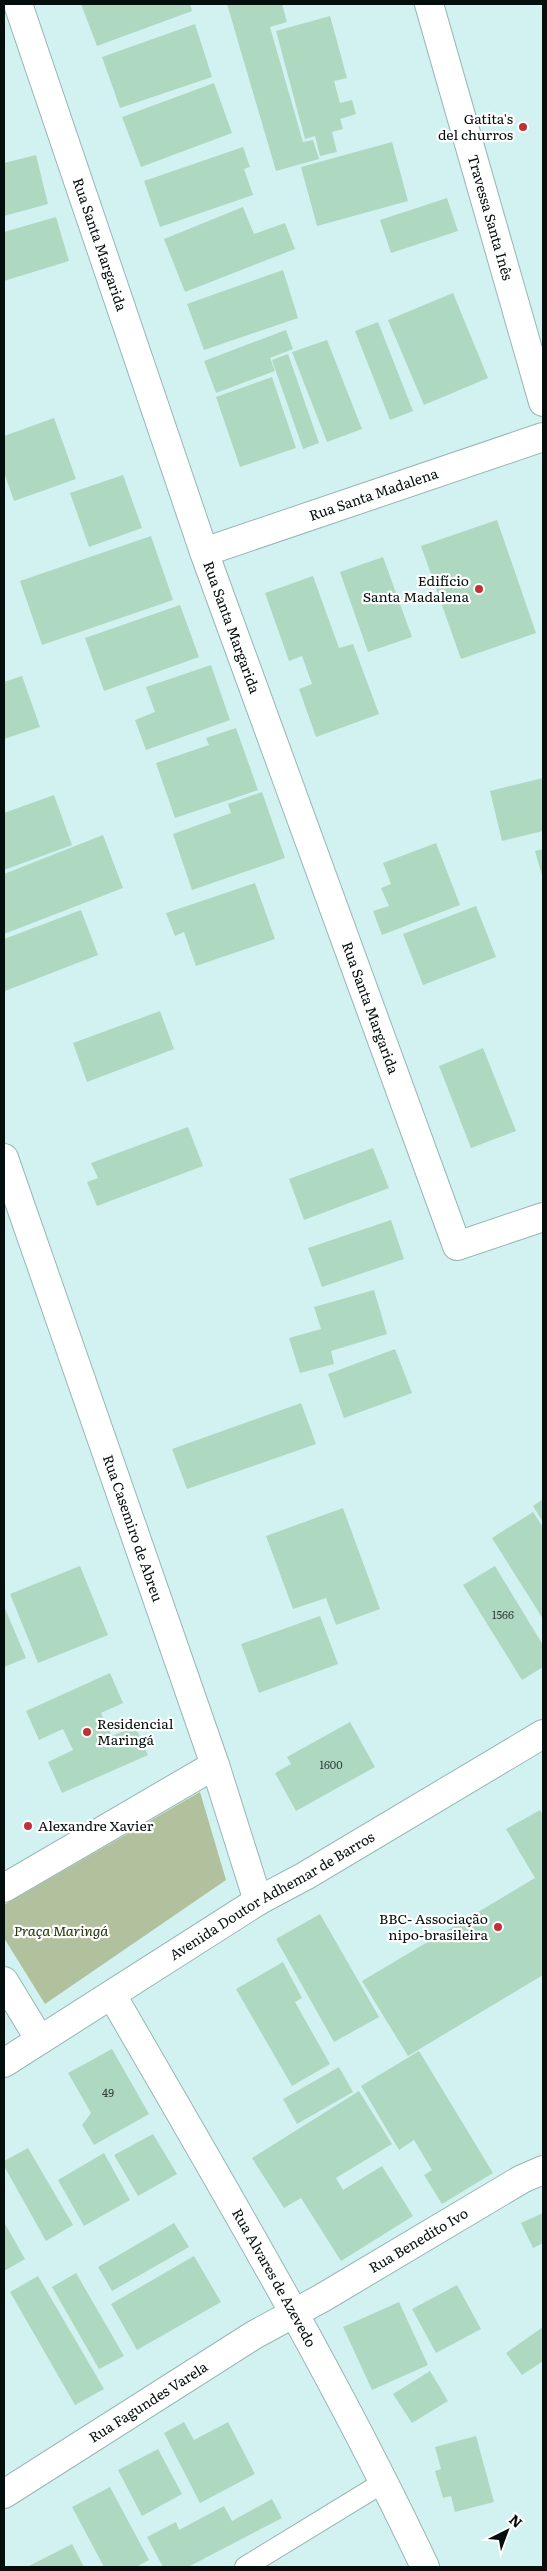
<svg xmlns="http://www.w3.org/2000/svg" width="547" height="2571" font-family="Literata,serif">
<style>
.green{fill:#b2c19d}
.building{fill:#afd8c0}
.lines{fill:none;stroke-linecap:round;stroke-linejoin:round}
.lane-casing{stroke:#97b6b5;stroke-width:22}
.street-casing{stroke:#97b6b5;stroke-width:30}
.secondary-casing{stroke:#97b6b5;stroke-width:30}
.lane{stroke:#fff;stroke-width:20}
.street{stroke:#fff;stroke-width:28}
.secondary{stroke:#fff;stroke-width:28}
.poi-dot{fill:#c03036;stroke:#fff;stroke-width:2}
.labels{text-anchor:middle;stroke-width:4.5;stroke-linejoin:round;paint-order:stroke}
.number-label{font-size:11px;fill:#2f403a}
.poi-label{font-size:14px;fill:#040e0d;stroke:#fff;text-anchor:end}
.street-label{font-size:14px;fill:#040e0d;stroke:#fff}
.park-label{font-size:14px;font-style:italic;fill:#263409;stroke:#fff}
</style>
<rect width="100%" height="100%" fill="#d2f2f1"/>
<path class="green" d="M200 1792 226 1880 45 2004 4 1938V1905Z"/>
<path class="building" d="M81 4H190L192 11 97 46Z
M227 4H282L287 22 270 27 303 142 313 140 319 159 276 171Z
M330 16 347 78 334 81 340 103 352 100 356 114 340 119 343 129 332 132 337 152 320 156 315 136 305 139 276 31Z
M195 24 212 77 120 108 102 57Z
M214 83 232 133 141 167 122 117Z
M392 142 408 201 317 226 301 167Z
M243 147 250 167 244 169 253 195 160 227 144 181Z
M36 155 48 204 4 216V163Z
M447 198 458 231 391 253 380 220Z
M243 207 254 234 285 223 295 249 185 292 164 239Z
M56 217 69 261 4 281V232Z
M283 270 298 318 204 350 187 304Z
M453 293 488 378 424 405 388 320Z
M378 322 413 411 390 420 355 331Z
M286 330 293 349 270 358 275 371 216 393 204 361Z
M327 340 362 429 327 442 292 352Z
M288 354 319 443 303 449 272 360Z
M272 377 296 448 240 467 216 397Z
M54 418 76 479 14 501 4 472V436Z
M123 475 142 528 89 547 70 493Z
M497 520 536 633 461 659 421 546Z
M151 536 173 600 42 645 20 581Z
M383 557 412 637 368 652 340 572Z
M313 576 339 648 353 644 379 714 316 737 299 689 312 684 302 656 289 661 265 593Z
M180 605 199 657 104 691 85 638Z
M211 665 230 720 146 750 135 720 155 712 146 687Z
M22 676 40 727 4 739V682Z
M236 728 258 790 175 818 156 763 209 745 206 738Z
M543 778V831L502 841 490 791Z
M262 792 285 858 192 890 173 834 231 813 228 804Z
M54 795 72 845 4 870V813Z
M103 835 123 888 4 934V874Z
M436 843 460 905 382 935 373 911 389 906 381 888 391 884 383 863Z
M543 849V879L535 851Z
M255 883 275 939 196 966 184 932 175 936 166 913Z
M476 906 496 957 423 985 403 934Z
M81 910 98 955 5 991 4 939Z
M160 1011 174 1049 87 1082 73 1043Z
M483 1048 516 1131 471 1148 439 1066Z
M188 1127 203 1166 97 1206 87 1182 98 1178 91 1163Z
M373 1148 389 1188 304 1220 289 1179Z
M391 1220 404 1259 322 1287 308 1248Z
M374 1290 387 1334 331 1351 334 1364 300 1373 289 1338 321 1329 314 1307Z
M395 1349 412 1393 344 1418 328 1374Z
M301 1403 316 1444 187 1489 172 1449Z
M543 1499V1522L533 1506Z
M343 1508 380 1609 336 1625 326 1598 293 1609 266 1536Z
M533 1512 543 1527V1619L492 1538Z
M80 1566 108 1635 38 1663 10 1594Z
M495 1566 543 1645V1667L522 1680 463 1585Z
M4 1606 26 1658 4 1667Z
M320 1616 338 1664 259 1693 241 1644Z
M110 1673 123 1703 101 1713 112 1736 135 1726 148 1755 62 1793 48 1762 73 1750 63 1729 39 1740 26 1711Z
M350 1722 375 1767 296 1811 275 1773 291 1764 287 1757Z
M540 1810 543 1816V1975L408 2056 362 1981 535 1878 506 1829Z
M320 1914 379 2017 334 2042 276 1939Z
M283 1962 302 1998 295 2002 330 2064 292 2086 236 1989Z
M112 2049 149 2114 94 2145 82 2125 91 2113 68 2073Z
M419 2051 493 2173 442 2204 424 2175 432 2170 414 2140 399 2150 361 2086Z
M339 2067 353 2092 297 2124 283 2099Z
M359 2091 392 2144 336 2178 343 2190 382 2166 413 2216 341 2261 301 2198 284 2208 252 2158Z
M153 2134 177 2174 138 2196 114 2155Z
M28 2148 73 2225 46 2241 4 2166V2161Z
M104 2153 130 2200 84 2226 58 2180Z
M543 2213V2243L533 2248 521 2223Z
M4 2222 25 2259 4 2271Z
M174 2223 189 2247 112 2291 98 2267Z
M194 2256 221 2302 137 2350 111 2304Z
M76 2273 124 2356 99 2369 52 2287Z
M38 2276 104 2389 75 2405 10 2292Z
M457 2285 481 2329 436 2353 412 2309Z
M399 2302 428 2365 372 2390 343 2327Z
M543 2327V2361L522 2375 506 2353Z
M430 2371 448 2401 412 2423 393 2394Z
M184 2422 194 2440 228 2422 255 2474 200 2503 164 2433Z
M476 2436 494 2502 455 2512 451 2496 443 2498 435 2471 441 2469 435 2447Z
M158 2449 182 2494 142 2516 118 2470Z
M110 2487 149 2560 136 2567H104L72 2507Z
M272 2499 282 2518 188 2567H163L147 2537 176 2522 179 2530 224 2506 232 2521Z
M72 2544 84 2567H27Z"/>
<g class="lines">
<g class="lane-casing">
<path id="lane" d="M245 2567 384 2482"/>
</g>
<g class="street-casing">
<g id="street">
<path id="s1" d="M18 4 204 552 457 1246 543 1217"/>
<path id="s2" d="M429 4 543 402"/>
<path id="s3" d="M204 552 543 437"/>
<path id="s4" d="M4 1158 215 1765 258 1901"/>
<path d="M4 1888 215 1765"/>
<path d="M4 1981 40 2040"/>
<path id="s5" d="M112 1995C221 2184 332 2370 425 2567"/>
<path id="s6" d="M4 2494 254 2335 322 2298 522 2179 543 2170"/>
</g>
</g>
<g class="secondary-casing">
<g id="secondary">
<path id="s7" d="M4 2063 258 1901 305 1876 543 1734"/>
</g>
</g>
<use href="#lane" class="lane"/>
<use href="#street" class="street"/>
<use href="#secondary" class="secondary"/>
</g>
<g class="poi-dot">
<circle cx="523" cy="127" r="5"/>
<circle cx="479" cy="589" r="5"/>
<circle cx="87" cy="1732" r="5"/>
<circle cx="28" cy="1826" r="5"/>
<circle cx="498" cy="1927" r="5"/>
</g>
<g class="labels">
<g class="number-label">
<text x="503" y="1619">1566</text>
<text x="331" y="1769">1600</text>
<text x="108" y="2097">49</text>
</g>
<g class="poi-label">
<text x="513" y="124">Gatita's<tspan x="513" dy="16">del churros</tspan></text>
<text x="469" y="586">Edifício<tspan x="469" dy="16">Santa Madalena</tspan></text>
<text x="97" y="1729" text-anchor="start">Residencial<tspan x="97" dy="16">Maringá</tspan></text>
<text x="38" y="1831" text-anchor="start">Alexandre Xavier</text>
<text x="488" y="1924">BBC- Associação<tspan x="488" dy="16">nipo-brasileira</tspan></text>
</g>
<g class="street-label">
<text dy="5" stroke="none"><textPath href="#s2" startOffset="222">Travessa Santa Inês</textPath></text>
<text dy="5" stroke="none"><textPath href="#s1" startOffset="254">Rua Santa Margarida</textPath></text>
<text dy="5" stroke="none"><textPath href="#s3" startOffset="179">Rua Santa Madalena</textPath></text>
<text dy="5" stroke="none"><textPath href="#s1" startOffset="659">Rua Santa Margarida</textPath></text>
<text dy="5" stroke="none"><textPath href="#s1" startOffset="1064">Rua Santa Margarida</textPath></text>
<text dy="5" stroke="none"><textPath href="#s4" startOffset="392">Rua Casemiro de Abreu</textPath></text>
<text dy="5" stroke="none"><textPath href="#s7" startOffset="316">Avenida Doutor Adhemar de Barros</textPath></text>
<text dy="5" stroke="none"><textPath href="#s6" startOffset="486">Rua Benedito Ivo</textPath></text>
<text dy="5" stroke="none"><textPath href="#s5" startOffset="326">Rua Alvares de Azevedo</textPath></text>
<text dy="5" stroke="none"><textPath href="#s6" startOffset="171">Rua Fagundes Varela</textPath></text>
</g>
<g class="park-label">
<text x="61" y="1936">Praça Maringá</text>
</g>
</g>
<rect width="547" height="2571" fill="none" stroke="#040e0d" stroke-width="10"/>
<g transform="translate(507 2531) rotate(42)" stroke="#ffffff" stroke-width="4" paint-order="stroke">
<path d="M0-4L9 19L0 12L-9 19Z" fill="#040e0d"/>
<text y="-8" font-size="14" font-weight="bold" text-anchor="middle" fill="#040e0d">N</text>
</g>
</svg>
